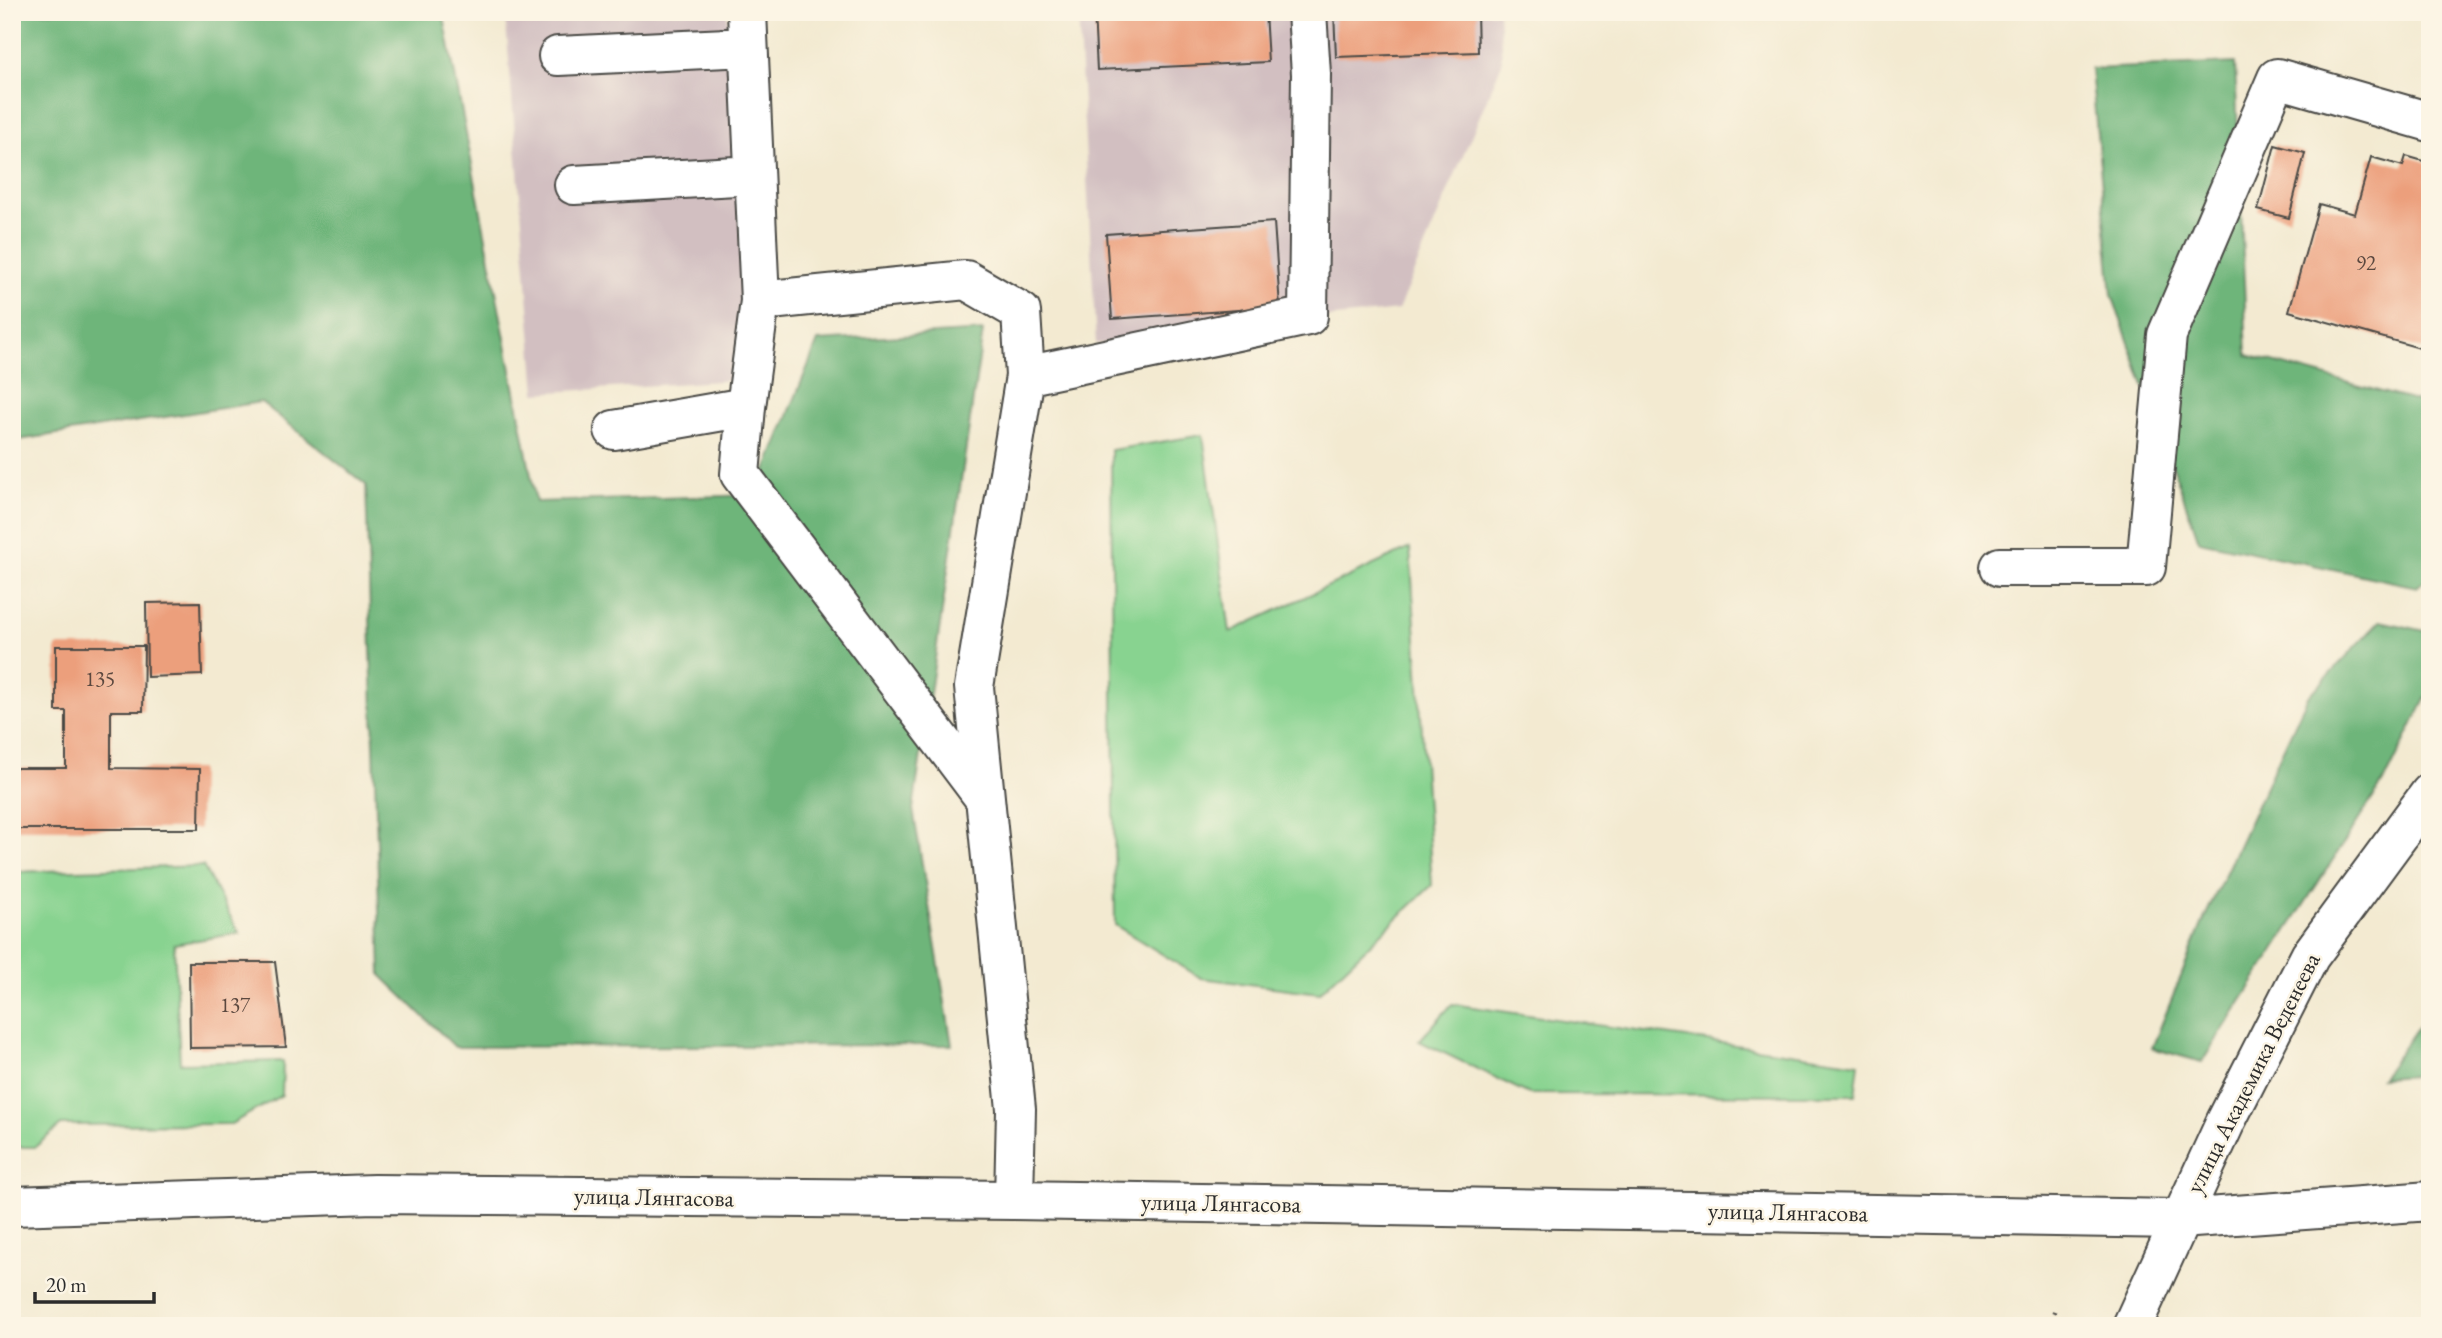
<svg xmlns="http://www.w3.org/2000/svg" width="2442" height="1338" font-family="'EB Garamond',serif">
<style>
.industrial{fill:#d2bfc1}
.green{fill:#88d390;stroke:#5a7f5e;stroke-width:2}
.forest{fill:#6eb57a;stroke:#4c7052;stroke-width:2}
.building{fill:#ec9f7b}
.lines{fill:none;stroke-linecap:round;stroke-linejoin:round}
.minor-casing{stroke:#494844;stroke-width:42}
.major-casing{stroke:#494844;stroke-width:42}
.path{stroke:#494844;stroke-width:4.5;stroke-dasharray:2 5;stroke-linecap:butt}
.minor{stroke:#fff;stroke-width:38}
.major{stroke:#fff;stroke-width:38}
.labels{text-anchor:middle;stroke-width:5;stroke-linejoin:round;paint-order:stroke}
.number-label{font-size:21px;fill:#5b483f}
.street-label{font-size:24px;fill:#2b2b2b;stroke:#fcf5e5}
</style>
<rect width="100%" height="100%" fill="#fcf5e5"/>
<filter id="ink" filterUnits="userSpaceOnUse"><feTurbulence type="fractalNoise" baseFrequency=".0143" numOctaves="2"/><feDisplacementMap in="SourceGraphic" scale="14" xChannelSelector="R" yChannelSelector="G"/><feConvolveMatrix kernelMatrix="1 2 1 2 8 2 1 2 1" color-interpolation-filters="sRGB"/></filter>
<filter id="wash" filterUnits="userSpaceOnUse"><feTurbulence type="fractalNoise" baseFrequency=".00686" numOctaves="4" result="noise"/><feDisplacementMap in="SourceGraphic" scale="28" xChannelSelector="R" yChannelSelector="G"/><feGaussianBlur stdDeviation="1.57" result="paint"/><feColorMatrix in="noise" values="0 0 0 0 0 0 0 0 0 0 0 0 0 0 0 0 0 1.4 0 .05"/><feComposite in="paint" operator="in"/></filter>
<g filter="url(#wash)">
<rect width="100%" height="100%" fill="#f3ead1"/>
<path class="industrial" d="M505 12H727L749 379 536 393Z
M1078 12H1499L1502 63 1398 310 1096 344Z"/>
<path class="green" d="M1203 435 1230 632 1410 548 1432 885 1319 993 1201 978 1115 925 1111 450Z
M203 866 239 933 174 944 180 1063 283 1061 282 1095 231 1124 61 1125 35 1147H12V872Z
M1452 1004 1859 1063 1855 1095 1529 1094 1419 1041Z"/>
<path class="forest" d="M12 12H443L536 502 756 495 818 341 983 331 913 809 952 1045 455 1047 381 975 366 485 261 402 12 441Z
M2235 63 2247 355 2430 405V575L2417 587 2199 541 2112 295 2091 69Z
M2380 621 2430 632V689L2389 773 2202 1062 2152 1048 2205 917 2307 698Z
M2430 1010V1075L2381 1078Z"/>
<g id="blocks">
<path class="building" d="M1094 12H1265L1268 62 1097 70Z
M1334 12H1477L1478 52 1336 57Z
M2275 145 2305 153 2289 218 2258 210Z
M2406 156 2430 163V351L2289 311 2319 204 2355 214 2371 157 2403 166Z
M1274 222 1280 307 1112 319 1106 234Z
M200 602 202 675 147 677 146 603Z
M56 646H144L143 711H111V768L200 769 199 829H12V768H66V711H56Z
M189 962H275L286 1047 190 1048Z"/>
</g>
</g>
<g filter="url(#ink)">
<use href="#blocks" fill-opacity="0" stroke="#494844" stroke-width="2"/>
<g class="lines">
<g class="minor-casing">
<path id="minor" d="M747 12 760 301 966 280 1021 312 1025 376
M558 56 748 47
M574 185 754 175
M746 407 740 474 985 799
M614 430 746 407 760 301
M2000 567H2146L2167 335 2277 78 2430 122
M1014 1200 1016 1109 974 687 1025 376 1308 316 1311 74 1307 12
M2132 1326 2226 1121 2310 956 2430 793"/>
</g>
<g class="major-casing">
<path id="major" d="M12 1206 374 1194 1014 1200 2180 1219 2430 1201"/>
</g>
<path class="path" d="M2049 1326 2055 1309"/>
<use href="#minor" class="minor"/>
<use href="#major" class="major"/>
</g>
</g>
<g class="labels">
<g class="number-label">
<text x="2366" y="270">92</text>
<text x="100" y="686">135</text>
<text x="235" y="1012">137</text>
</g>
<g class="street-label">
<text transform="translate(2253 1073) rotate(-63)" y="8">улица Академика Веденеева</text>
<text transform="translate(654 1197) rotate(1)" y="8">улица Лянгасова</text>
<text transform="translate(1221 1203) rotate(1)" y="8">улица Лянгасова</text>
<text transform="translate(1788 1212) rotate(1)" y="8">улица Лянгасова</text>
</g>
</g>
<rect width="2442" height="1338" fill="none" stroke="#fcf5e5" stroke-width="42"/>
<path d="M35 1292v10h119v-10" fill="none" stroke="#2b2b2b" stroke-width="3.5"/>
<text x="46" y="1292" font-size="21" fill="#2b2b2b" stroke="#fcf5e5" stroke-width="5" paint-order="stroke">20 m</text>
</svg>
